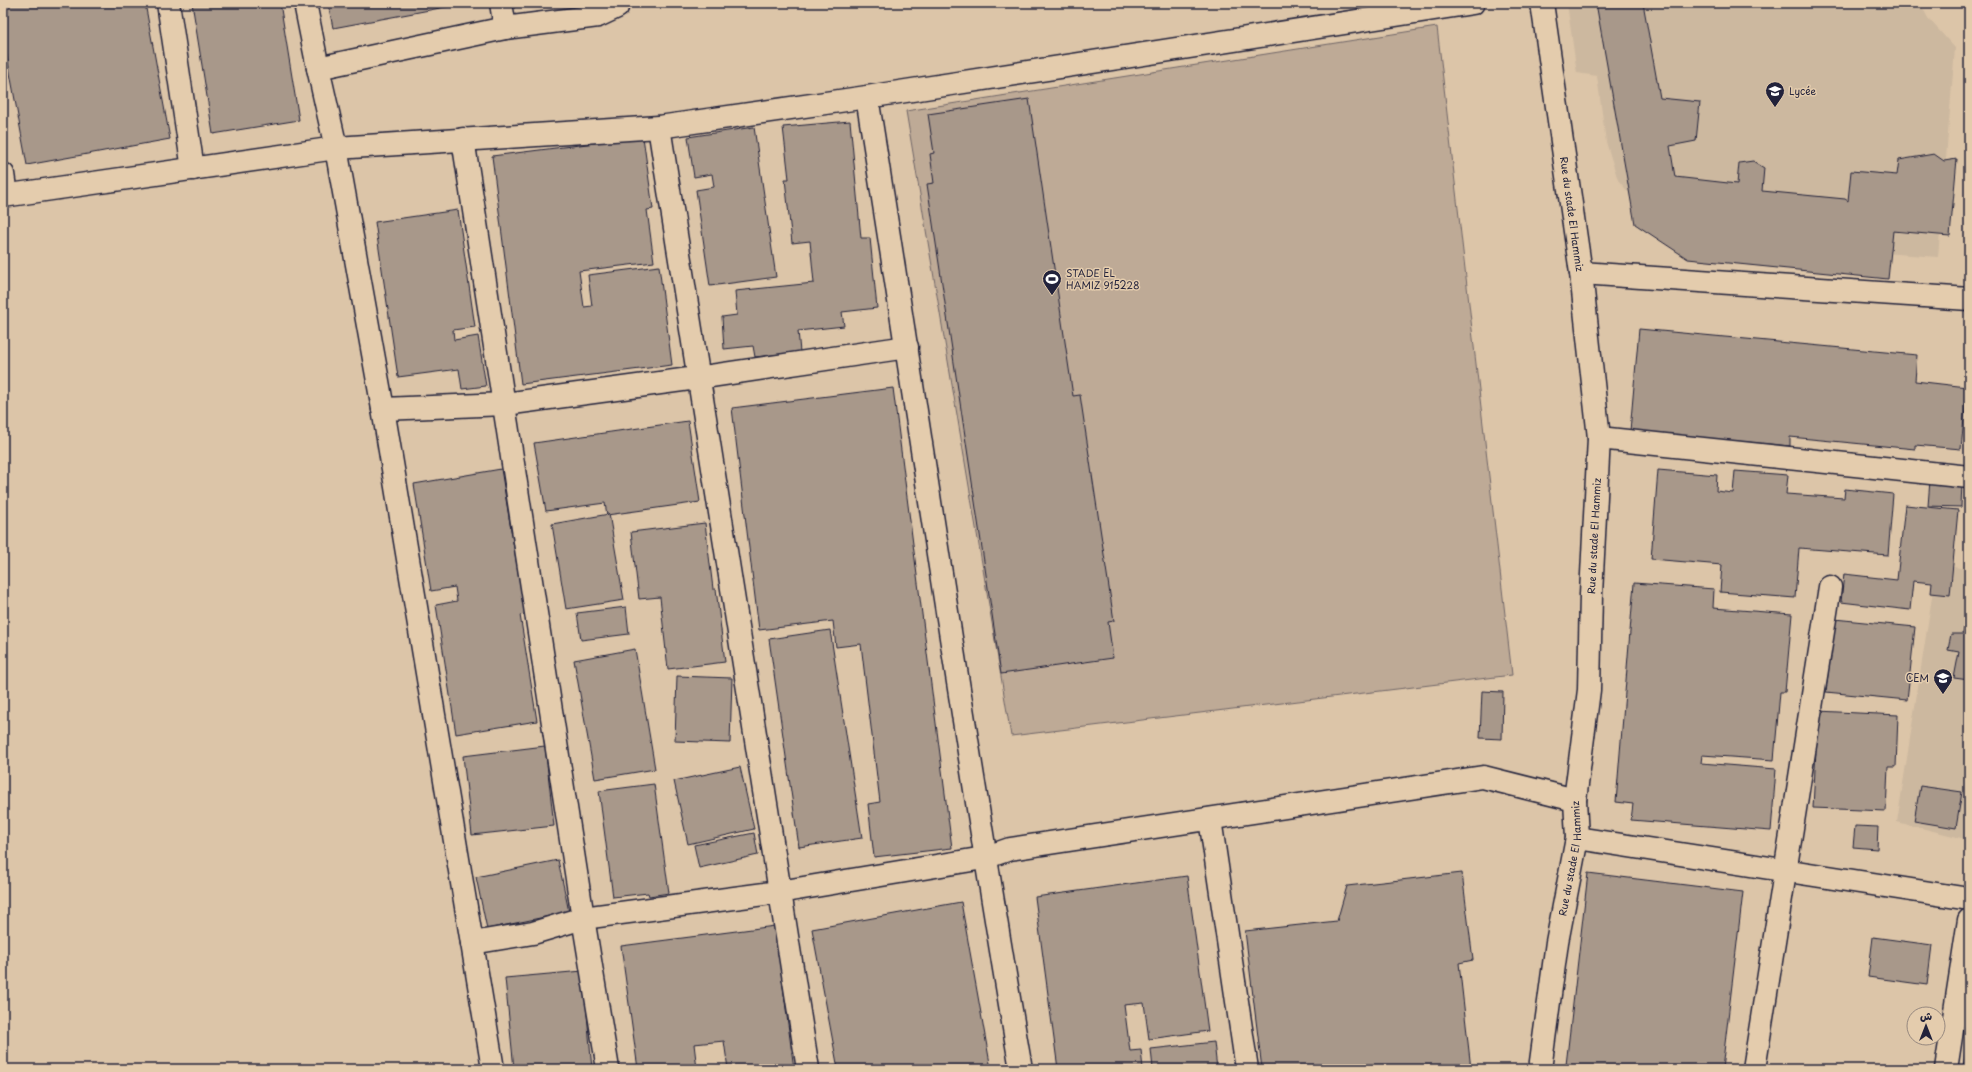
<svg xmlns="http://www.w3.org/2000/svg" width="1972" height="1072" font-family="'Playpen Sans','Playpen Sans Arabic',sans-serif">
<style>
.built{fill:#ccb89f}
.green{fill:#beaa96;stroke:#706668}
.building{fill:#a8988a;stroke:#22223b}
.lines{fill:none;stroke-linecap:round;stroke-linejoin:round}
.street-casing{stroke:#22223b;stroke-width:25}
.street{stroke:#e4ccad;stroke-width:22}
.labels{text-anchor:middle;stroke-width:3;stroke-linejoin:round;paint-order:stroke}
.poi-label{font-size:10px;fill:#22223b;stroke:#e4ccad;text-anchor:start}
.street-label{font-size:10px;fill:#22223b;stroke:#e4ccad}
</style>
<rect width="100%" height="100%" fill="#dcc5a8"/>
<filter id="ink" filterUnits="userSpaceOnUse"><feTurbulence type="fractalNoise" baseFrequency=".025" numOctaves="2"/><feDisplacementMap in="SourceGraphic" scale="8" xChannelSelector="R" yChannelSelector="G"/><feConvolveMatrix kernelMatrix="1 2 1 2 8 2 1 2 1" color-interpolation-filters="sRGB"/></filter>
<g filter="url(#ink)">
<path class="built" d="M1567 3H1920L1928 18 1955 48 1938 257 1707 240 1642 208 1618 180 1606 142 1597 76 1577 73Z
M1937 565 1969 569V840L1897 822Z"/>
<path class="green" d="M1437 27 1512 675 1011 736 906 111Z"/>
<path class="building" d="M3 3H145L170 139 27 165 3 35Z
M192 3H280L299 120 213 134Z
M328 3H467L333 28Z
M1596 3H1643L1660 98 1700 102 1696 141 1670 146 1675 177 1737 184 1739 163 1753 161 1764 168 1762 191 1845 199 1848 201 1851 171 1897 175 1899 160 1934 154 1944 161 1957 159 1950 236 1893 231 1888 279 1688 259 1635 224Z
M1029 99 1073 396 1080 395 1114 621 1108 622 1113 658 1001 674 927 184 934 183 930 154 934 153 928 114Z
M850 121 861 238H870L877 308 842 312 844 326 798 331 800 352 755 357 753 346 724 349 722 317 737 315 735 291 814 283 810 241 792 243 785 179H789L783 127Z
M754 127 776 277 710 286 696 190 714 187 712 174 694 177 688 137Z
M643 137 653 209 647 210 654 262 579 271 584 307 592 306 588 275 659 266 672 365 521 384 492 156Z
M458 210 475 327 453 330 454 340 478 336 486 386 462 389 459 369 398 377 375 222Z
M1639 329 1917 355 1915 381 1967 387 1961 449 1915 445V449L1790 437V446L1630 431Z
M893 388 952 848 874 857 868 804 880 802 861 644 836 647 833 621 759 630 732 408Z
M688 421 700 502 607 515 605 503 546 511 534 443Z
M501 469 525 614 520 615 537 721 456 734 436 605 457 601 455 587 431 591 414 484Z
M1658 470 1717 475 1716 491 1733 493 1735 471 1788 475 1786 494 1844 498 1845 489 1893 494 1888 555 1799 548 1795 598 1720 592 1722 565 1651 559Z
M1930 480 1962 482 1961 507 1928 506Z
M1905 505 1958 510 1950 595 1931 593 1932 583 1913 581 1910 610 1841 602 1844 574 1897 580Z
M609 514 624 600 566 609 552 524Z
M705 523 713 589H716L725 662 668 669 660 597 639 599 631 532Z
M1634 583 1714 589 1713 608 1792 614 1785 692H1780L1774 760 1702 755 1701 763 1776 769 1771 831 1631 820 1633 804 1616 802Z
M1969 596V680L1954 678 1959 652 1948 650 1951 634H1963Z
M626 607 629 634 581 640 577 613Z
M1834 619 1915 627 1907 700 1826 692Z
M830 630 862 838 799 847 769 639Z
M635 649 655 769 595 779 574 660Z
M677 676 732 678 730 743 675 741Z
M1482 691 1503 692 1502 739 1480 738Z
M1818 711 1898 715 1896 767H1888L1886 811 1813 808Z
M545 746 554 826 472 835 463 756Z
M740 767 754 829 688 844 674 781Z
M654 784 669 893 649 896 648 893 613 897 599 791Z
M1920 786 1962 792 1956 828 1914 821Z
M1855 826 1878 827 1877 849 1853 847Z
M754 833 758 855 699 868 694 845Z
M558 860 569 912 487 929 476 877Z
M1462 873 1473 960 1459 963 1471 1069H1262L1245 931 1337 921 1347 886Z
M1588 873 1743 892 1722 1069H1563L1564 1064 1566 1065Z
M1187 876 1208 1031 1149 1039 1144 1003 1124 1005 1130 1051 1141 1050 1143 1069H1058L1035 897Z
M961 902 991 1069H838L812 929Z
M775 926 794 1069H728L724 1041 694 1044 697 1069H638L621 946Z
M1873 937 1932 945 1927 985 1868 977Z
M583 971 592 1069H514L505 978Z
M1968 1033 1969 1069H1963Z
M1214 1042 1217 1069H1153L1151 1049Z"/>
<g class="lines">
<g class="street-casing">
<g id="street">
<path d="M168 3 193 169"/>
<path d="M501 3 505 28"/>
<path d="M318 68 505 28 598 16 617 7V3"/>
<path d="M867 97C919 421 965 746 1021 1069"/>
<path d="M659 127 808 1069"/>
<path d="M463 139 583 918 608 1069"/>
<path d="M3 174 6 195"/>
<path d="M3 196 336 148 318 68 305 3"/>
<path d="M1581 273 1969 299"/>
<path d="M383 409 505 404 697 378 907 347"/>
<path d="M1599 438 1969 477"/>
<path d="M1210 819 1247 1069"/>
<path d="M1577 838 1969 899"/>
<path d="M472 943 533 933 583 918 779 892 984 858 1010 849 1483 777 1575 800"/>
<path d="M493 1069 383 409 336 148 659 127 867 97 1473 3"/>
<path id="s1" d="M1540 1069 1557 942 1577 838 1575 800 1589 690 1591 594 1599 438 1581 273 1542 3"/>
<path d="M1754 1069 1830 587"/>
<path d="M1946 1069 1969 920"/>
</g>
</g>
<use href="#street" class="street"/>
</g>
</g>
<defs>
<g id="school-pin" transform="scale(1)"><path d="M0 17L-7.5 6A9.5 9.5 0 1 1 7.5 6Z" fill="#22223b" stroke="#e4ccad"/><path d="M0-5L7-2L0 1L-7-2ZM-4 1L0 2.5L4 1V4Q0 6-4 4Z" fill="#fff"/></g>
<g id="stadium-pin" transform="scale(1)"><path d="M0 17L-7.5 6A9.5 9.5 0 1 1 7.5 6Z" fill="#22223b" stroke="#e4ccad"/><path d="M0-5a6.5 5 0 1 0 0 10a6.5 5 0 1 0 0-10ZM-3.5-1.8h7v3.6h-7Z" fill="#fff"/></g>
</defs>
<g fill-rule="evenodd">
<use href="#school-pin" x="1775" y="91"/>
<use href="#stadium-pin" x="1052" y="279"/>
<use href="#school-pin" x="1943" y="678"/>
</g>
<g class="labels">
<g class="poi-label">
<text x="1789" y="95">Lycée</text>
<text x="1066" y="277">STADE EL<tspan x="1066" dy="12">HAMIZ 915228</tspan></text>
<text x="1929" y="682" text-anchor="end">CEM</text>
</g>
<g class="street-label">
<text transform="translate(1572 214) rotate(82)" y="4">Rue du stade El Hammiz</text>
<text dy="4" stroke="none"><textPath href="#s1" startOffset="537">Rue du stade El Hammiz</textPath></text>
<text dy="4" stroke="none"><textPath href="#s1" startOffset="213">Rue du stade El Hammiz</textPath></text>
</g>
</g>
<rect width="1972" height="1072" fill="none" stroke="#e4ccad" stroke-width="16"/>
<rect x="8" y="8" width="1956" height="1056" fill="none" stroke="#22223b" stroke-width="1.5" filter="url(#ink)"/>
<g transform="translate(1926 1026)"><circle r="19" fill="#e4ccad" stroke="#96887f"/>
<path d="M0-3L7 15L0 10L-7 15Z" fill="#22223b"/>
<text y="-6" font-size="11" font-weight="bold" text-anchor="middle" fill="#22223b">ش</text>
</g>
</svg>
